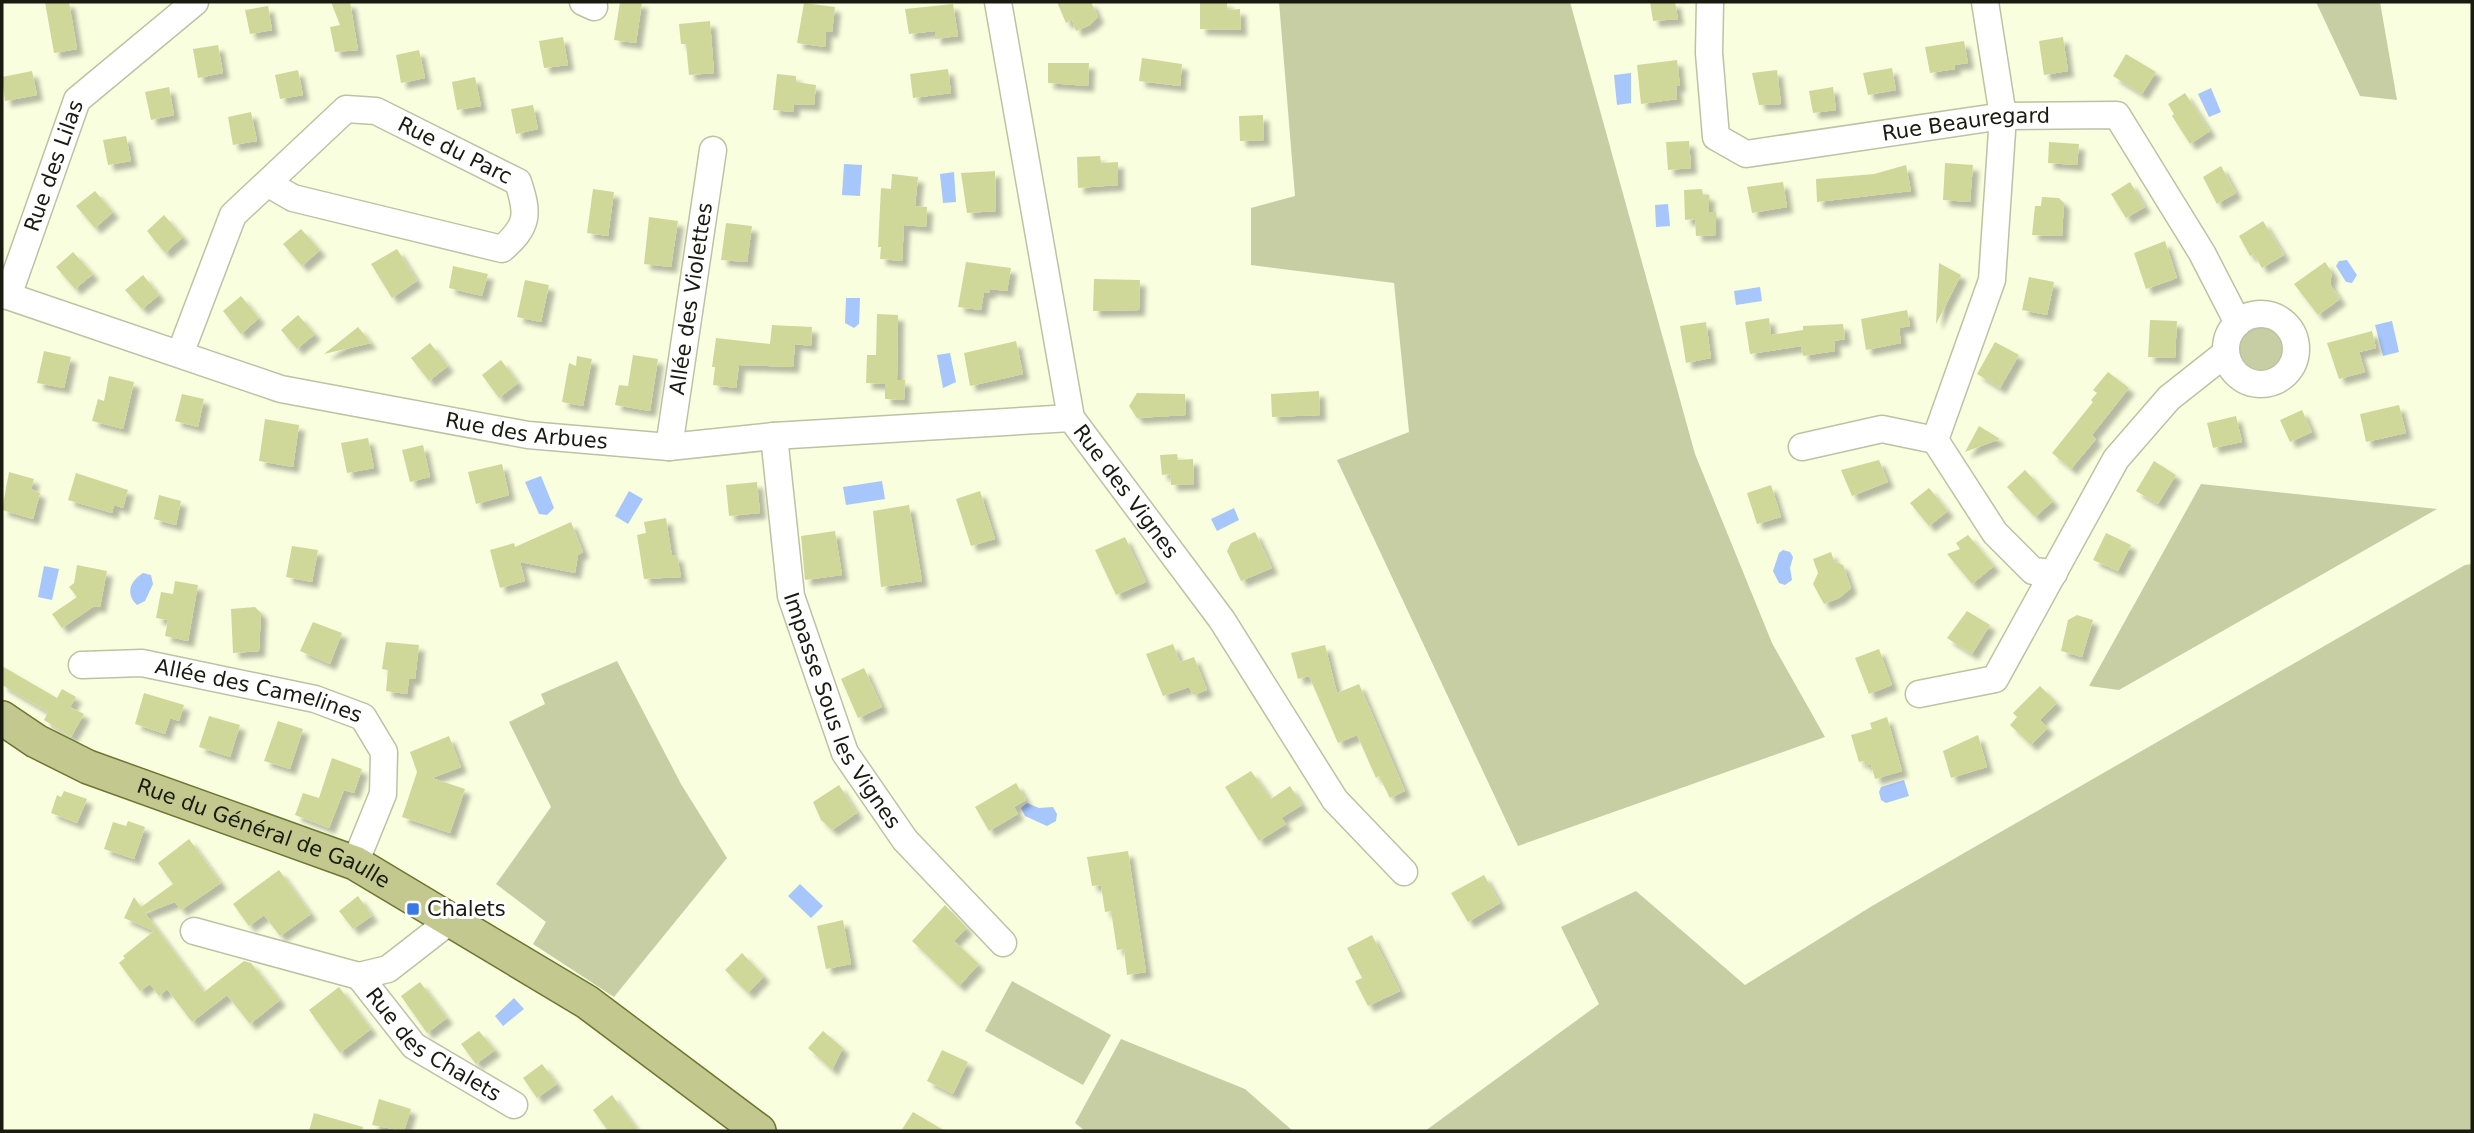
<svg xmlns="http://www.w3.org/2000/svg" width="2474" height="1133" font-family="'DejaVu Sans',sans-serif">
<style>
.green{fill:#c8cea4}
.water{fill:#a6c6fc}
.building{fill:#d0d899;filter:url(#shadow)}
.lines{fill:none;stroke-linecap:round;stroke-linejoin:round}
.minor-casing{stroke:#bdc2a4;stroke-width:29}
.major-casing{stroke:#6e7530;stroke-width:36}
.minor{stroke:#fff;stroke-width:26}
.major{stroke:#c3c98e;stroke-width:33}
.poi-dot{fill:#3978e7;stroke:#fff;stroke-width:2.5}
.labels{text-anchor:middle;stroke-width:6;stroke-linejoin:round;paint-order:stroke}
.street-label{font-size:21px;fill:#191b10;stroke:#fff}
.poi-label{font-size:21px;fill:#191b10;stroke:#fff;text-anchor:start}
</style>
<defs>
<filter id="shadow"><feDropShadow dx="6" dy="6" stdDeviation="2" flood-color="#0004"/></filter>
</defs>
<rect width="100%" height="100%" fill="#f9fede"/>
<path class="green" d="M1279 2H1570L1695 454 1772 643 1825 737 1518 846 1337 460 1409 432 1394 283 1251 265V208L1295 196Z
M2316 2H2380L2397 100 2360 96Z
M2234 349a27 27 0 1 1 54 0a27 27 0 1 1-54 0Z
M2201 484 2437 509 2119 690 2089 686Z
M2472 564V1131H1425L1599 1004 1561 927 1636 891 1745 985 1872 906 2465 565Z
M617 661 681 784 727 858 614 997 533 944 546 922 496 884 551 807 509 722 545 704 541 694Z
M1012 981 1111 1035 1083 1085 985 1031Z
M1121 1039 1245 1089 1293 1131H1085L1075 1123Z"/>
<path class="water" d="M1631 73V103L1617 105 1614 75Z
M2211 88 2221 112 2209 117 2198 94Z
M844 164 862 165 860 196 842 195Z
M954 172 956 202 943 203 940 174Z
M1668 204 1670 226 1656 227 1655 205Z
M2347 260 2357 275 2352 283 2346 282 2336 266 2339 261Z
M1760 287 1762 301 1736 305 1734 291Z
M846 298H860L859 324 854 328 845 323Z
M2392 321 2399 352 2383 356 2375 325Z
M950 353 956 382 943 388 937 355Z
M541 476 554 508 547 515 539 514 525 482Z
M882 481 885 499 846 505 843 487Z
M629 491 643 499 628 524 615 516Z
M1234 508 1239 520 1217 531 1211 519Z
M1783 550 1790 552 1793 557 1790 568 1792 580 1785 585 1779 583 1773 571 1779 553Z
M44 566 59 569 52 600 38 597Z
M143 573 151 575 153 584 145 601 137 605C125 594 130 581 143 573Z
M1904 780 1909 796 1886 803 1881 800 1879 792 1881 787Z
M1027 803 1039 808 1053 807 1057 814 1056 821 1047 826 1025 816 1021 808Z
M800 884 823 906 811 918 788 896Z
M514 998 524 1009 503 1026 495 1016Z"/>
<path class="building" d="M45 2H69L77 49 54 53Z
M331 2H350L358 50 335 52 330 27 340 25Z
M620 2H642L636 43 614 40Z
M1057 2H1091L1098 17 1090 25 1076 31 1072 20 1066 23Z
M1200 2H1227V10L1240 9 1241 30 1200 29Z
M1650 2H1675L1678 19 1653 21Z
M804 3 835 7 832 32 826 31 825 47 797 43Z
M953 4 958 36 935 39V31L909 34 905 9Z
M268 6 272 30 250 34 245 10Z
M710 21 714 73 689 75 686 44H681L679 24Z
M563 37 568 65 544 68 539 41Z
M2063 37 2068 71 2044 75 2039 41Z
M1964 41 1968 63 1954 65 1955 69 1930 73 1925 47Z
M218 45 223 73 198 78 193 49Z
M419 50 425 78 401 83 396 55Z
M2126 54 2156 72 2142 94 2113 76Z
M1142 58 1182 64 1180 86 1139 81Z
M1677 60 1680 86H1676L1677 99 1641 104 1637 65Z
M1048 63H1089L1088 86 1048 83Z
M1892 68 1896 90 1868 95 1863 73Z
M948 69 951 93 913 98 910 74Z
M298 70 303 95 280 99 275 75Z
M1777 70 1781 104 1759 105 1752 73Z
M32 71 37 95 5 101 2 77Z
M777 74 796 76V82L816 85 814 105 794 104 793 112 773 110Z
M475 77 481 106 457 110 452 82Z
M169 87 174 115 151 120 145 92Z
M1833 87 1836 110 1813 113 1809 91Z
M2185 93 2210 131 2190 144 2172 116 2174 114 2168 104Z
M533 105 538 129 516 134 511 109Z
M251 112 257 141 233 145 228 117Z
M1263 115 1264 140 1240 141 1239 116Z
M126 136 131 161 108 165 103 140Z
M1689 141 1691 168 1668 170 1666 142Z
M2049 142 2079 144 2077 165 2048 163Z
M1100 156 1101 163 1118 162V185L1078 188 1077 157Z
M1945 163 1973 165 1970 202 1943 200Z
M1906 165 1911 191 1817 202 1816 179 1874 174Z
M2221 166 2236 193 2217 204 2203 177Z
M995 171 996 211 967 213 961 173Z
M892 174 918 177 915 206 927 207 926 227 904 225 902 261 880 259 881 247H878L881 188 891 189Z
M1783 182 1787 207 1752 213 1747 187Z
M2130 182 2145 207 2126 218 2111 194Z
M593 189 614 192 608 236 587 233Z
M1702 189 1703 195H1709V212H1716V235L1696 236 1695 219 1685 220 1684 190Z
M95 191 113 212 95 228 76 206Z
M2042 197 2059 198 2064 203 2062 236 2032 235 2035 206H2041Z
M164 215 183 237 165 253 147 231Z
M649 217 678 221 671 267 644 264Z
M2263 221 2284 255 2262 268 2254 254 2250 256 2239 236Z
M726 223 752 226 747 262 721 260Z
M301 229 320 250 302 266 283 244Z
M2165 241 2177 278 2146 289 2134 253Z
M397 249 417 281 392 298 371 264Z
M73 252 93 274 75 289 56 267Z
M966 262 1011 268 1007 291 990 289V293L984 292 981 310 958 307Z
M2325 262 2332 272 2330 284 2340 299 2318 315 2294 284Z
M1939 263 1961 275 1936 324Z
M453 266 488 274 482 296 449 288Z
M143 275 159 295 142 309 125 290Z
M2029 277 2054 282 2047 315 2022 310Z
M1094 279 1140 280 1139 310 1093 311Z
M525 280 549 285 541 322 517 317Z
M241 296 259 318 241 334 223 311Z
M1907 310 1910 326 1899 328 1901 343 1866 350 1861 319Z
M877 314 898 315 897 380H905L904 400 885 399V384L866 383 867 355H876Z
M298 315 315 334 297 349 281 330Z
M1769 318 1771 335 1803 330V326L1843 324 1845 339 1834 341 1835 351 1803 356 1801 346 1750 354 1745 322Z
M2150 320 2177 321 2175 358 2148 357Z
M1706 322 1711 358 1686 363 1680 326Z
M772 325 812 327 811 346 795 344 793 367 739 365 736 388 713 385 715 367H712L716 338 770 344Z
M358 327 371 343 324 354Z
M2372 331 2376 348 2359 352 2365 372 2339 379 2327 343Z
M1016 341 1023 374 970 386 964 353Z
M1995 342 2019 355 2000 388 1977 374Z
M430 343 448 366 429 381 411 358Z
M44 351 71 357 64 388 37 383Z
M633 355 658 359 650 411 615 405 619 385 628 386Z
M577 356 592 359 583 406 562 402 569 363 576 366Z
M501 360 518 383 499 398 482 375Z
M2108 372 2129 388 2092 435 2096 439 2071 469 2052 453 2093 402 2091 400 2097 393 2093 390Z
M109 376 134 382 123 429 92 421 98 399 104 401Z
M1319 391 1320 415 1272 417 1271 394Z
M1137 393 1185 394 1186 415 1137 418 1129 406Z
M182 394 204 399 198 427 175 421Z
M2399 405 2406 433 2366 442 2360 414Z
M2302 410 2312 432 2290 442 2280 420Z
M2236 416 2242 442 2213 448 2207 423Z
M265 419 299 425 293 467 259 461Z
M1979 426 2000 439 1965 452Z
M368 438 374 468 347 473 341 443Z
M423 445 430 477 410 482 402 450Z
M1177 454 1178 460 1193 459 1194 484 1171 485 1170 474 1162 475 1160 455Z
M1879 460 1888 482 1852 496 1841 470Z
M2154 461 2176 475 2158 504 2136 491Z
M502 464 509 495 476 504 468 472Z
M2025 470 2053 501 2035 517 2007 487Z
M9 472 34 479 31 489 40 493 33 519 2 510Z
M76 473 128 490 123 508 114 505 112 513 68 500Z
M757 482 760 513 729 516 726 485Z
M1771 485 1781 517 1757 524 1747 493Z
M1929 488 1948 511 1929 526 1910 503Z
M980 491 995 539 971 546 956 499Z
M159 495 181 501 176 525 154 519Z
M909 505 922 581 881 587 873 511Z
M666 518 672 556 677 555 681 577 644 579 637 535 646 533 644 522Z
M571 522 583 552 578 555 575 573 520 562 525 581 500 588 490 550 514 543 515 547Z
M835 531 842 575 805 580 801 536Z
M1255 532 1272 568 1241 581 1227 551 1231 543Z
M2106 533 2131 545 2118 571 2093 560Z
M1968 535 1994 566 1972 584 1947 554 1960 549 1956 543Z
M1125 537 1146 582 1116 595 1095 550Z
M292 546 318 550 312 582 286 577Z
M1831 552 1834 561 1843 565 1851 588 1839 598 1824 604 1813 584 1818 573 1813 559Z
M77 565 107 571 100 607 94 606 62 628 52 614 77 597 69 587 74 583Z
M175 581 198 585 188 641 165 636 168 620 156 618 161 592 173 594Z
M255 607 261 613 259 651 233 653 231 609Z
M1967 611 1990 625 1972 654 1947 638Z
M2077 615 2093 620 2082 657 2061 651 2068 620Z
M313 622 342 633 330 664 300 651Z
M386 642 419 645 415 679H409L407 694 386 691 388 670 382 669Z
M1173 644 1180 662 1194 657 1207 690 1193 695 1189 687 1163 696 1146 654Z
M1325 645 1337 693 1359 684 1405 791 1390 798 1379 776 1376 778 1357 735 1338 743 1309 676 1298 679 1291 653Z
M1879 649 1892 685 1869 694 1855 658Z
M2 666 57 698 62 689 76 697 70 707 84 714 71 737 44 720 48 712 2 685Z
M864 668 882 707 858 718 841 679Z
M2040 686 2057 703 2040 720 2048 728 2031 745 2010 725 2017 717 2013 713Z
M144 693 184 705 179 721 170 718 165 734 135 724Z
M209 716 240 725 230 757 199 747Z
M1887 717 1902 771 1875 779 1871 764 1865 766 1864 761 1859 762 1851 735 1872 729 1870 723Z
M278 721 303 729 290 769 264 761Z
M1978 735 1987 767 1951 778 1943 751Z
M449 736 461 767 432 778 465 789 450 833 402 817 417 772 410 752Z
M332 758 362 769 354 793 344 790 329 828 295 815 303 793 319 798Z
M1251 771 1271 799 1290 786 1302 805 1281 818 1286 824 1259 841 1225 787Z
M1016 783 1026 800 1014 807 1018 814 989 831 975 807Z
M839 785 857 813 832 830 821 820 813 802Z
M64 791 87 799 77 823 51 813 57 795 61 797Z
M128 821 145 827 134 859 104 849 113 822 126 826Z
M189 839 221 883 181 910 175 902 145 913 204 992 244 961 251 963 280 1000 250 1024 227 995 192 1022 167 989 159 996 150 984 140 991 119 963 125 958 123 956 154 931 124 918 134 897 141 907 173 884 158 863Z
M1128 851 1146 972 1127 975 1124 949 1117 950 1111 911 1105 912 1101 885 1092 886 1087 857Z
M279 870 311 914 280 936 264 915 249 926 233 904Z
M1484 875 1500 903 1468 922 1451 893Z
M358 896 372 916 353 929 339 911Z
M945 905 967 928 954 941 979 964 959 986 912 941Z
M843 920 851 964 826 969 817 926Z
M1372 935 1400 991 1368 1006 1355 981 1362 978 1347 948Z
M742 953 764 976 748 993 725 970Z
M420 982 447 1018 427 1033 401 996Z
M339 987 371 1029 340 1053 309 1010Z
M479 1031 495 1050 476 1064 461 1044Z
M823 1031 843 1048 832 1070 808 1048Z
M942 1050 968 1062 953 1094 927 1081Z
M542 1064 557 1084 537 1098 523 1078Z
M612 1095 638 1131H608L593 1110Z
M379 1099 411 1109 404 1131 372 1125Z
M913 1112 945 1131H901Z
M314 1113 363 1127 362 1131H309Z"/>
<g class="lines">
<g class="minor-casing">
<g id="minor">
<path d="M583 2 594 7"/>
<path id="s1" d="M998 2 1071 418 1222 620 1335 800 1404 872"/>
<path id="s2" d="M1710 2 1709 53 1716 137 1746 154 2003 116 2117 115 2202 253 2238 323"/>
<path d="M1985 2 2003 116 1992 280 1935 440 1995 533 2033 571 2054 573"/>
<path id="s3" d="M2 294 281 389 528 435 669 447 774 436 1071 418"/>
<path id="s4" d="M8 296 77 100 195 2"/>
<circle cx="2261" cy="349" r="35"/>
<path id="s5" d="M180 354 233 215 346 109 376 111 518 182C529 215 528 226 502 249L293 198 267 183"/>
<path id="s6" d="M774 436 791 596 845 753 905 840 1003 943"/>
<path id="s7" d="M669 447 713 150"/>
<path d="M1802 447 1882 429 1935 440"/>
<path id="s8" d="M82 665 142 663 315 699 363 717 384 752 383 794 355 863"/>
<path d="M1919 694 1995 679 2116 459 2169 398 2226 353"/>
<path d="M194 931 359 976 388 969 451 920"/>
<path id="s9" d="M359 976 414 1046 514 1105"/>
</g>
</g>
<g class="major-casing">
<g id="major">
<path id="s10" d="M2 718 36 741 88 767 355 863 587 1002 759 1131"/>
</g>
</g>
<use href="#minor" class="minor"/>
<use href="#major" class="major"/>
</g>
<rect class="poi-dot" x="406" y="902" width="14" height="14" rx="3.5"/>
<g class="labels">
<g class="street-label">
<text dy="7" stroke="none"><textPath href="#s2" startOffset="392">Rue Beauregard</textPath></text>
<text dy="7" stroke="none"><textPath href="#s5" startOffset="422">Rue du Parc</textPath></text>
<text dy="7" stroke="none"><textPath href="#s4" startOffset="138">Rue des Lilas</textPath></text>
<text dy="7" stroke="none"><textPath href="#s7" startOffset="150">Allée des Violettes</textPath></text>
<text dy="7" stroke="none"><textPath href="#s3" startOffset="544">Rue des Arbues</textPath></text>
<text dy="7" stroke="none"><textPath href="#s1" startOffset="514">Rue des Vignes</textPath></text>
<text dy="7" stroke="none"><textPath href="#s8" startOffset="180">Allée des Camelines</textPath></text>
<text dy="7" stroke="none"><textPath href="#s6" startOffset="287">Impasse Sous les Vignes</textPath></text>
<text dy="7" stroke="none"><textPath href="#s10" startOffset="287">Rue du Général de Gaulle</textPath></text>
<text dy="7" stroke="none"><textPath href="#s9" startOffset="103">Rue des Chalets</textPath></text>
</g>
<g class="poi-label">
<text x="427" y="916">Chalets</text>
</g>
</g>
<rect width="2474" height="1133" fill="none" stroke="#191b10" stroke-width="7"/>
</svg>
